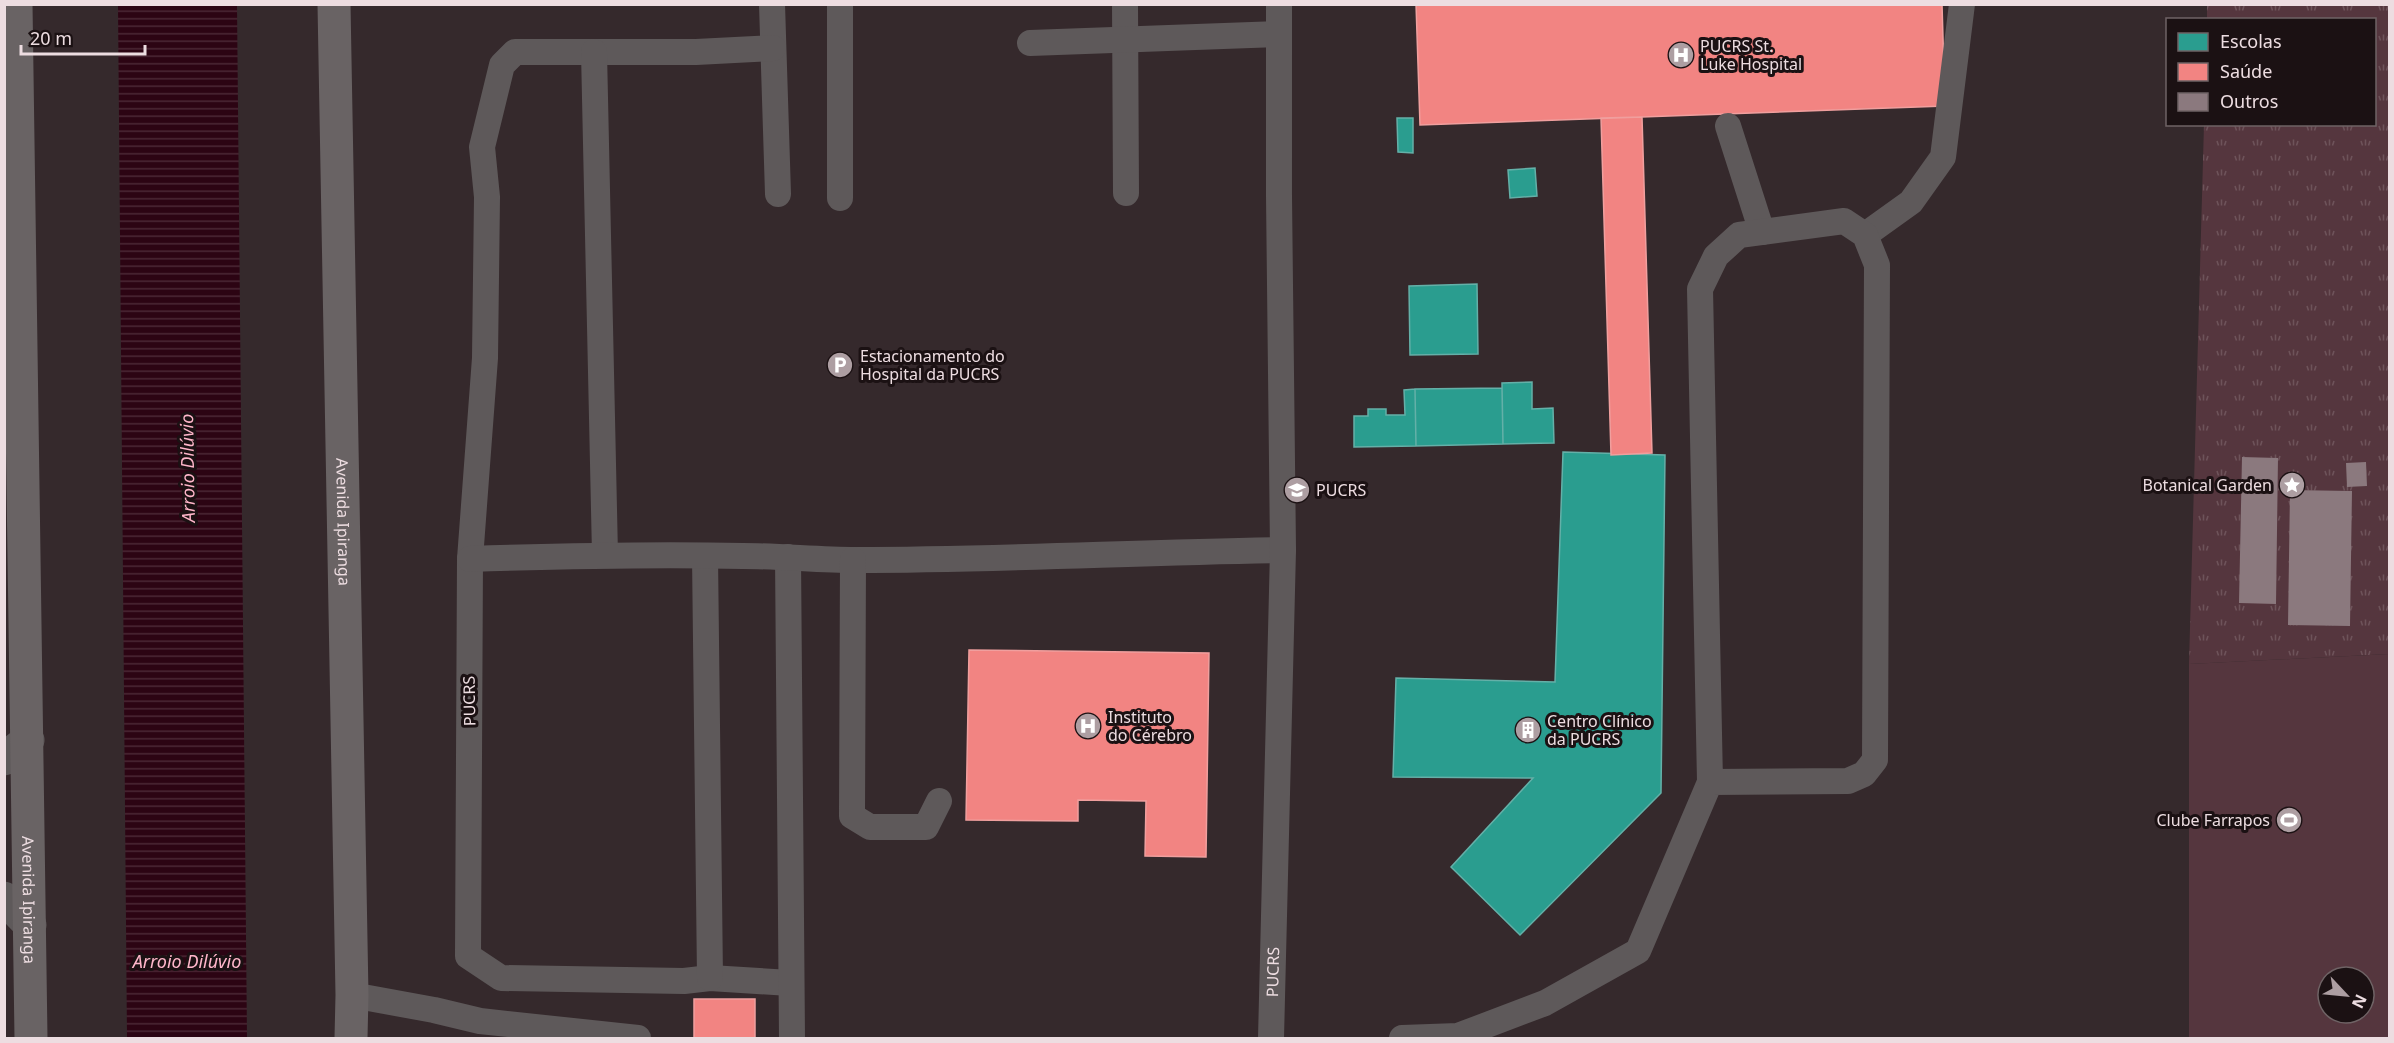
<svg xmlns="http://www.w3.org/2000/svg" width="2394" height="1043" font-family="'Noto Sans',sans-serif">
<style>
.park{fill:url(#park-tufts)}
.garden{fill:#55363e;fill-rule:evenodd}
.water{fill:url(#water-rules)}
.schools{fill:#2a9d8f;stroke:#64b0a8;stroke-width:1.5}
.health{fill:#f28482;stroke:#f09f9e;stroke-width:1.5}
.building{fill:#8b797e}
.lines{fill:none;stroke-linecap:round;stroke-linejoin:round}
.lane{stroke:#5e595a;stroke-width:26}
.street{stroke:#5e595a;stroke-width:33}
.secondary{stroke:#696364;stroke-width:33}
.labels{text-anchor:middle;stroke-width:6;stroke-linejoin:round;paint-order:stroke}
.poi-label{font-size:16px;fill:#eddde1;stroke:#1b1113;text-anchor:start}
.street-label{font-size:16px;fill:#eddde1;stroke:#1b1113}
.water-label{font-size:18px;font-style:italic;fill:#ffb6ca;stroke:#1b1113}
</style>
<defs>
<pattern id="park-tufts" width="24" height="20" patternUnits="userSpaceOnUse" patternTransform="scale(1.5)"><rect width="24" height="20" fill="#55363e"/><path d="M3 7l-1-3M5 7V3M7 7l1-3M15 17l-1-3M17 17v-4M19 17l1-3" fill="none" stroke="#6e535a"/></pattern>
<pattern id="water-rules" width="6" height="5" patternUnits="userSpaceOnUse" patternTransform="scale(1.5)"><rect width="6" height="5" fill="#2c0413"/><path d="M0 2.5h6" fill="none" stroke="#4b2835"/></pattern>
</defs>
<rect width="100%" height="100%" fill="#35292c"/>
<path class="park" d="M2207 5H2389V654L2189 664 2204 125 2374 124V20L2207 19Z"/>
<path class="garden" d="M2389 654V1038H2189V664ZM2328 977H2364V1013H2328Z"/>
<path class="water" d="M118 5H237L247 1038H127Z"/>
<path class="schools" d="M1397 118H1413V153L1398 152Z
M1535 168 1537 196 1510 198 1508 170Z
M1477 284 1478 354 1410 355 1409 286Z
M1532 382V409L1553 408 1554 443 1503 444 1502 383Z
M1502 388 1503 444 1416 446 1415 389Z
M1415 389 1416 446 1354 447V416H1368V409H1386V415H1405L1404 390Z
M1563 452 1665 455 1661 793 1520 935 1451 867 1533 778 1393 777 1396 678 1555 682Z"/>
<path class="health" d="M1416 4H1942L1945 106 1420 125Z
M1642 117 1652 453 1611 455 1601 118Z
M969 650 1209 653 1206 857 1145 856 1146 801 1078 800V821L966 820Z
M694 999H755V1038H694Z"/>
<path class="building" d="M2242 457 2278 458 2276 604 2239 603Z
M2366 462 2367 486 2347 487 2346 463Z
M2290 490 2352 491 2350 626 2288 625Z"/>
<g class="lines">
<g class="lane">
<path d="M772 4 778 194"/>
<path d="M840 4V198"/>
<path d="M1125 4 1126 193"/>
<path d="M1030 43 1279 34"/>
<path d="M773 48 696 52H515L502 65 482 147 487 197 485 358 470 559 468 956 501 978 684 981 710 978 790 983"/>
<path d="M594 52 605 555"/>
<path d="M1728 126 1762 232"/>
<path d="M1865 235 1911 202 1943 157 1962 4"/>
<path d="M705 556 710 978"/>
<path d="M788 557 792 1038"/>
<path d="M470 559C561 556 652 554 743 556 781 556 818 560 856 560 999 560 1141 552 1283 550"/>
<path d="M853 560 852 816 870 827H926L939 801"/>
<path d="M352 995 434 1010 480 1021 638 1038"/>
<path id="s1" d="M1271 1038 1283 550 1279 196V4"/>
<path d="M1402 1038 1458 1036 1545 1003 1638 951 1710 782 1700 289 1716 256 1739 235 1844 221 1865 235 1877 265 1875 760 1864 774 1848 781 1710 782"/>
</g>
<path class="street" d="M4 759 28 740
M4 898 30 925"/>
<g class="secondary">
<path id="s2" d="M16 4 31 1038"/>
<path id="s3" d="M334 4 352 995 351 1038"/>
</g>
</g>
<defs>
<g id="hospital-disc" transform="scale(1.35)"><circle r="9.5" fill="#ad9ea2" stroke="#1b1113"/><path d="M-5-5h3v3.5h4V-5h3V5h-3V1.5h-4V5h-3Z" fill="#fff"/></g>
<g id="parking-disc" transform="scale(1.35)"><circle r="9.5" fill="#ad9ea2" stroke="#1b1113"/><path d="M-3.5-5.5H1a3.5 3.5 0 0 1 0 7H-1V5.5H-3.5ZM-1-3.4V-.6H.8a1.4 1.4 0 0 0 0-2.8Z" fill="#fff"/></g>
<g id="sight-disc" transform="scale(1.35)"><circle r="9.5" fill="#ad9ea2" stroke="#1b1113"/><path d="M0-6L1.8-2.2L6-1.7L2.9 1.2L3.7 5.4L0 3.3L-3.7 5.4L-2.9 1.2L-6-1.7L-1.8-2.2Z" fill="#fff"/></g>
<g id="university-disc" transform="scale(1.35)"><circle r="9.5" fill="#ad9ea2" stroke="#1b1113"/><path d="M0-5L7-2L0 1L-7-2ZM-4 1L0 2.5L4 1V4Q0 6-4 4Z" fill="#fff"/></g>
<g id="building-disc" transform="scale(1.35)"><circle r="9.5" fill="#ad9ea2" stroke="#1b1113"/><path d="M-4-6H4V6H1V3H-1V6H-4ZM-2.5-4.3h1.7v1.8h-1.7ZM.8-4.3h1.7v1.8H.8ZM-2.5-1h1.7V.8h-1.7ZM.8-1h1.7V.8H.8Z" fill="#fff"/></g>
<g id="stadium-disc" transform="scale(1.35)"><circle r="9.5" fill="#ad9ea2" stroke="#1b1113"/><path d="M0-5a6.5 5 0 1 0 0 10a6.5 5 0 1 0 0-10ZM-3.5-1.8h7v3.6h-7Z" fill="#fff"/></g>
</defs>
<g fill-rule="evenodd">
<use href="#hospital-disc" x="1681" y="55"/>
<use href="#parking-disc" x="840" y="365"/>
<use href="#sight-disc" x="2292" y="485"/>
<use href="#university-disc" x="1297" y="490"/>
<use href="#hospital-disc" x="1088" y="726"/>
<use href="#building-disc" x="1528" y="730"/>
<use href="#stadium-disc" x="2289" y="820"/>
</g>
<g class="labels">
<g class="poi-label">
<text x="1700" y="52">PUCRS St.<tspan x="1700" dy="18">Luke Hospital</tspan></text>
<text x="860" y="362">Estacionamento do<tspan x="860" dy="18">Hospital da PUCRS</tspan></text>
<text x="2272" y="491" text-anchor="end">Botanical Garden</text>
<text x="1316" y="496">PUCRS</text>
<text x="1108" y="723">Instituto<tspan x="1108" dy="18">do Cérebro</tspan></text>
<text x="1547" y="727">Centro Clínico<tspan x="1547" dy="18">da PUCRS</tspan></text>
<text x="2270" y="826" text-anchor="end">Clube Farrapos</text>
</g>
<g class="street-label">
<text dy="6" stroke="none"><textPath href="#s3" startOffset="518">Avenida Ipiranga</textPath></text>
<text transform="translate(469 701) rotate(-91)" y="6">PUCRS</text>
<text dy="6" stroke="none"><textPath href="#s2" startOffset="896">Avenida Ipiranga</textPath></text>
<text dy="6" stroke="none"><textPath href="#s1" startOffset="66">PUCRS</textPath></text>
</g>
<g class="water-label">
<text transform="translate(188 468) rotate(-91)" y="6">Arroio Dilúvio</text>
<text x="187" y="968">Arroio Dilúvio</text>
</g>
</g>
<rect width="2394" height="1043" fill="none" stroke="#eddde1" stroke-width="12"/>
<rect x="2166" y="18" width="210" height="108" fill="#1b1113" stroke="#6f6365" stroke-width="1.5"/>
<rect x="2178" y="33" width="30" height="18" fill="#2a9d8f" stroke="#6f6365" stroke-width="1.5"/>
<text x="2220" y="48" font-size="18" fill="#eddde1">Escolas</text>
<rect x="2178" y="63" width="30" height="18" fill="#f28482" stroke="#6f6365" stroke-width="1.5"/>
<text x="2220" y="78" font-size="18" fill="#eddde1">Saúde</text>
<rect x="2178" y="93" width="30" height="18" fill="#8b797e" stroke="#6f6365" stroke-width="1.5"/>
<text x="2220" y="108" font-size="18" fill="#eddde1">Outros</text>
<g transform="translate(2346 995) rotate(116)"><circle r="28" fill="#1b1113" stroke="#6f6365" stroke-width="1.5"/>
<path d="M0-4.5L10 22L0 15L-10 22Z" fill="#ad9ea2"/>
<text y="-9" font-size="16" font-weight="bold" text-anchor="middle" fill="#eddde1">N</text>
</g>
<path d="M21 45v9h124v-9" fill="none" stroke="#eddde1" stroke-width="3"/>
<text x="30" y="45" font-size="18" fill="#eddde1" stroke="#1b1113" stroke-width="4.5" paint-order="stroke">20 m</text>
</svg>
